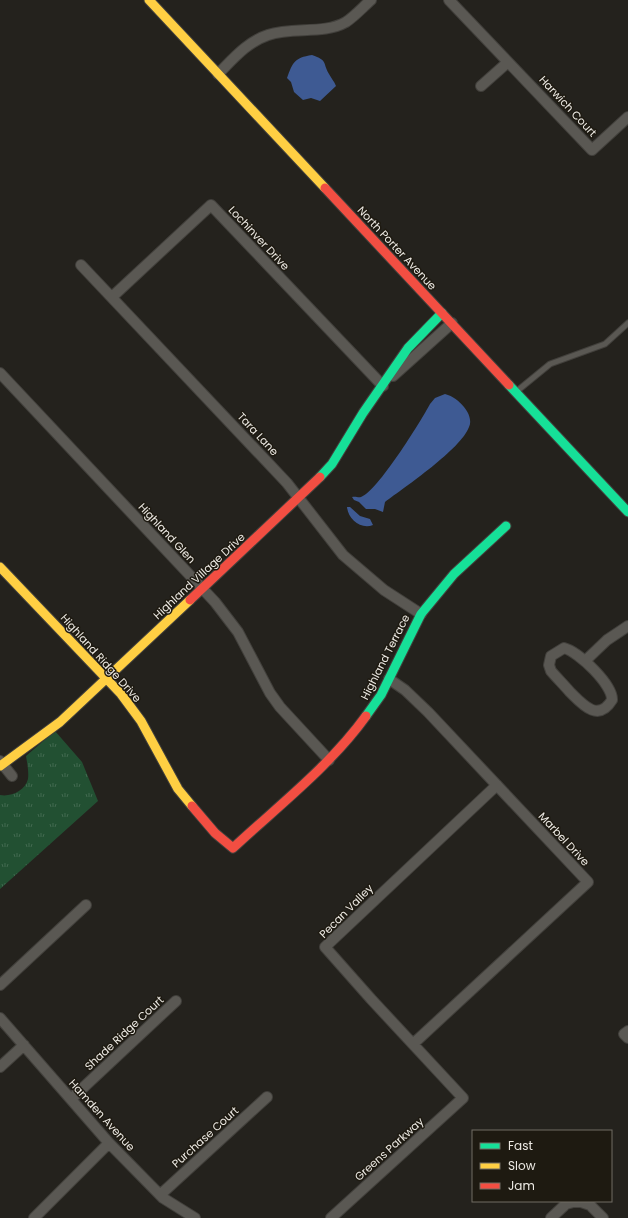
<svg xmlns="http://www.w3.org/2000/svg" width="628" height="1218" font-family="Poppins,sans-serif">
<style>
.park{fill:url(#park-tufts)}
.water{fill:#3e5a93}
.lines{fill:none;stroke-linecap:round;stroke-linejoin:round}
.lane-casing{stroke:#42403c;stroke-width:7}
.street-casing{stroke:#42403c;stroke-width:12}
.fast-casing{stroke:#42403c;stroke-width:11}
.slow-casing{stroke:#42403c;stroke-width:11}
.jam-casing{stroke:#42403c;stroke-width:11}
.lane{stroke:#5a5853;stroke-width:5}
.street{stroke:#5a5853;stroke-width:10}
.fast{stroke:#16e098;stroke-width:9}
.slow{stroke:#ffcf43;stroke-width:9}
.jam{stroke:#f24e42;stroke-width:9}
.labels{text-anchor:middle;stroke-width:3;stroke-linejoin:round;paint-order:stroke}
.street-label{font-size:11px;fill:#edeae4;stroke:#1e1a11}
</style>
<defs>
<pattern id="park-tufts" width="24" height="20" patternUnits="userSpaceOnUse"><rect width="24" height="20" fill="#225032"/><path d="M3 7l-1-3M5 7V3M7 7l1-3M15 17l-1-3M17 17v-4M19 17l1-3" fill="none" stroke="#426950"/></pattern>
</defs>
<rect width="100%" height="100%" fill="#24221d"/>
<path class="park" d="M55 731 82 762 98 801 0 889V795C11 797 25 791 28 779 29 772 27 762 26 756Z"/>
<path class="water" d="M312 55C328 61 322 61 329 74 331 78 334 81 336 86L320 101 311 98 303 100 294 92 291 82 287 78C293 62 294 58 312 55Z
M445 394C453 396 459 401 464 407 469 413 472 421 469 427 461 449 405 487 385 502L383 512 375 509H366L359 502 354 500 352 497C356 496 358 498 361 497 377 492 421 421 430 404L435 398Z
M347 507H350L360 516 370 519 373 525C361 530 348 519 347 507Z"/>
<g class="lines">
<g class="lane-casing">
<path id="lane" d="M517 391 550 364 605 344 628 323"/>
</g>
<g class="street-casing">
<path id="street" d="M449 0 592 150 628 117
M218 74C233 59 247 42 268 35 293 26 323 35 346 22 355 16 363 7 371 0
M481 86 508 62
M81 265 287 483 343 555 384 590 421 614
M112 297 211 205 383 386
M0 373 215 602 238 632 270 693 280 707 329 760
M393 376 452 323
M564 648C579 652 613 685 612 700 598 723 582 704 570 692 564 685 557 678 551 671L549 665 551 656Z
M585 661 607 640 628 626
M389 679 405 690 428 712 588 882 413 1044
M0 761 12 776
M0 985 86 905
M0 1018 109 1143 163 1198 195 1218
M628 1031 624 1034 628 1038
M0 1067 24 1045
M71 1099 176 1001
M160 1195 267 1097
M578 1201 590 1205 603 1218
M34 1218 109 1143
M331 1218 463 1098 371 999 325 947 497 785
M551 1218 566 1204 577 1201"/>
</g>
<g class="fast-casing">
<path id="fast" d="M509 385 628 512
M320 477 332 464 363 413 408 348 442 313
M366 716 381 695 421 614 454 574 506 526"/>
</g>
<g class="slow-casing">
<path id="slow" d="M149 0 325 188
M0 567 121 694 141 721 178 789 192 806
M0 766 60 722 190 600"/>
</g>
<g class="jam-casing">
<path id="jam" d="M325 188 509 385
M190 600 320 477
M192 806 215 833 233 848C278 806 330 766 366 716"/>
</g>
<use href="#lane" class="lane"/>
<use href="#street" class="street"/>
<use href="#fast" class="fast"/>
<use href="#slow" class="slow"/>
<use href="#jam" class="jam"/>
</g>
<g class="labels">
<g class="street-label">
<text transform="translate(568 106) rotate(47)" y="4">Harwich Court</text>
<text transform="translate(259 238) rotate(47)" y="4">Lochinver Drive</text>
<text transform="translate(397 248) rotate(47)" y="4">North Porter Avenue</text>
<text transform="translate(258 434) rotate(47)" y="4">Tara Lane</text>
<text transform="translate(167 533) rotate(47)" y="4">Highland Glen</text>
<text transform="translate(199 576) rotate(-43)" y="4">Highland Village Drive</text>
<text transform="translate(385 657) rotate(-63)" y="4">Highland Terrace</text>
<text transform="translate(101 658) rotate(48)" y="4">Highland Ridge Drive</text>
<text transform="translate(564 839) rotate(47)" y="4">Marbel Drive</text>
<text transform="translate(346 911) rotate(-45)" y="4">Pecan Valley</text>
<text transform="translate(124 1033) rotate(-43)" y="4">Shade Ridge Court</text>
<text transform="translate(102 1115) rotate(48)" y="4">Hamden Avenue</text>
<text transform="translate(205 1137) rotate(-42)" y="4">Purchase Court</text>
<text transform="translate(389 1149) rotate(-42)" y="4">Greens Parkway</text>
</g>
</g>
<rect x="472" y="1130" width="140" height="72" fill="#1e1a11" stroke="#716d65"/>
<rect x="480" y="1143" width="20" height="6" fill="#16e098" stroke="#716d65"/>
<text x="508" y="1150" font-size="12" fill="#edeae4">Fast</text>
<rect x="480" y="1163" width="20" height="6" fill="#ffcf43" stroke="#716d65"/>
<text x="508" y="1170" font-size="12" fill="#edeae4">Slow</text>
<rect x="480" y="1183" width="20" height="6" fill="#f24e42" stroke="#716d65"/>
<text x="508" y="1190" font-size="12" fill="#edeae4">Jam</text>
</svg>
